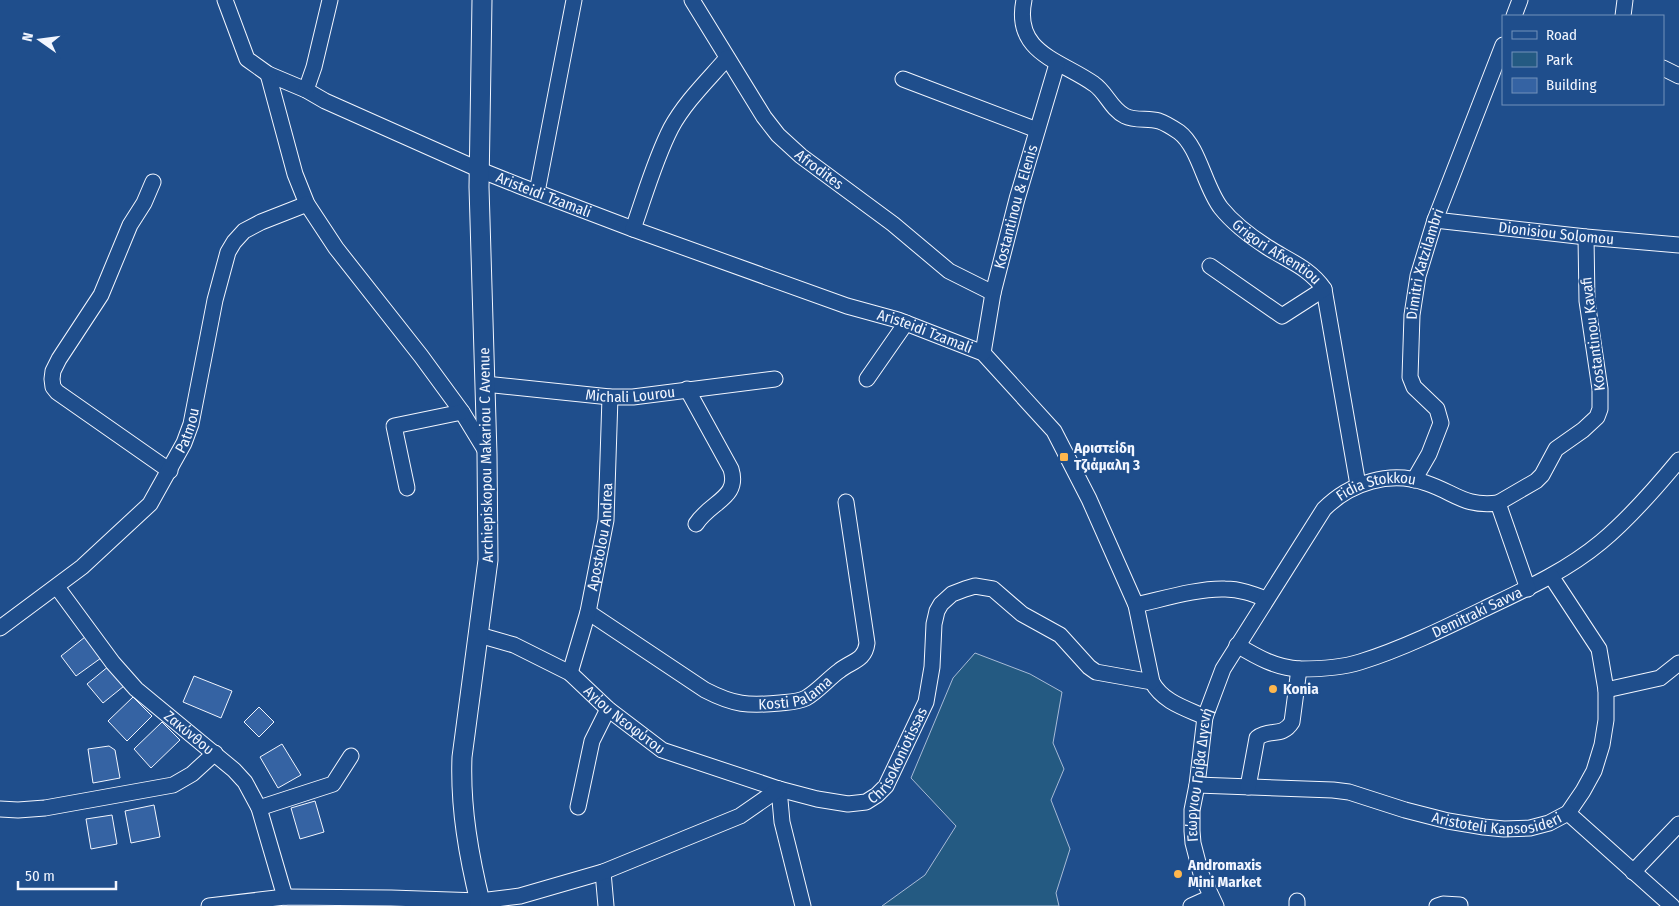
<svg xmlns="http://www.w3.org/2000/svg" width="1679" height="906" font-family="'Fira Sans Condensed',sans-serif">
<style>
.green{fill:#245a82;stroke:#a8bbd7}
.building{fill:#3563a3;stroke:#f2f6ff}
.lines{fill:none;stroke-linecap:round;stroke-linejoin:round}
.minor-casing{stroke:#f2f6ff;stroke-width:17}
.major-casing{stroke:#f2f6ff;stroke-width:21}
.minor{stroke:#1f4e8c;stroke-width:15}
.major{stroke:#1f4e8c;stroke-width:19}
.poi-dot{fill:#ffb74d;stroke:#1f4e8c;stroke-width:2}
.labels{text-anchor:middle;stroke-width:4;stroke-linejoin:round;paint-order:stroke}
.street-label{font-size:15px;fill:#f2f6ff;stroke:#1f4e8c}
.poi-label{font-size:15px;font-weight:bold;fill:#f2f6ff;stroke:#1f4e8c;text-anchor:start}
</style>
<rect width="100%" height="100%" fill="#1f4e8c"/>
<path class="green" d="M975 653 1030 674 1062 692 1053 743 1064 769 1051 800 1070 849 1056 893 1059 906H882L925 875 956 826 911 778 953 678Z"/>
<path class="building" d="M85 637 101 658 76 676 61 656Z
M109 666 124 686 103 703 87 684Z
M194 676 232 691 221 718 183 702Z
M133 697 152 716 127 741 108 721Z
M259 707 274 722 259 737 244 722Z
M162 722 180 740 151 768 134 749Z
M282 744 301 775 278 788 260 757Z
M109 746 115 750 120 778 93 783 88 749Z
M315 801 324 832 300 839 291 808Z
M154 805 160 837 131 843 125 811Z
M112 815 117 844 91 849 86 819Z"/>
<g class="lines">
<g class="minor-casing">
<g id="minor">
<path id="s1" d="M225 0 247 59 268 74 306 90 325 101 480 170 520 186 633 229 847 306 898 320 983 353 1054 431 1089 499 1136 605 1152 682C1163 702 1185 708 1205 717"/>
<path id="s2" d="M692 0 764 117 778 135 801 156 893 224 949 271 993 293"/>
<path id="s3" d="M1024 0C1013 53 1060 60 1094 84 1106 92 1111 109 1125 116 1135 121 1148 118 1159 121 1165 123 1173 128 1179 132 1199 147 1205 188 1221 208 1233 223 1250 236 1267 247 1287 260 1310 268 1324 289L1358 485"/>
<path d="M1514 16 1520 0"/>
<path d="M1623 16 1625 0"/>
<path d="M1663 68 1679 76"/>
<path d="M268 74 295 174 307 204 336 248 421 356 462 412 487 453"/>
<path d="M903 79 1037 130"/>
<path d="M306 90 314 67 330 0"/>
<path d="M153 182 144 203 130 225 101 295 59 359 53 371 52 379 53 387 57 392 170 471"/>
<path d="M537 192 574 0"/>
<path id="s4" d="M1435 220 1586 237 1679 245"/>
<path d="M633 229C645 195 655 159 671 128 685 102 708 80 727 58"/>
<path d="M1210 266 1282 316 1324 289"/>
<path id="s5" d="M983 353 993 293 1017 199 1057 64"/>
<path d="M867 379 906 323"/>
<path id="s6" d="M485 384 610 397H633L775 379"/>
<path d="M687 389 731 469C740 498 711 501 696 524"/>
<path id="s7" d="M1414 480 1429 454 1441 423 1437 409 1414 387 1410 377 1412 315 1418 276 1435 220 1503 45"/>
<path d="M407 488 394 426 462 412"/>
<path d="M1498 503 1536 481 1542 475 1556 449 1583 430 1597 417 1600 409V389L1587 301 1586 237"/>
<path id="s8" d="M57 587 113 663 136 689 234 770 245 782 259 808 285 897"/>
<path d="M1136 605C1163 599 1199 588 1225 589 1240 589 1253 594 1266 599"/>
<path id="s9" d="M588 612 705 690C734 705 748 706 780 703 789 702 798 702 806 698 818 691 828 679 839 671 851 661 865 661 867 643L846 502"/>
<path id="s10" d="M0 628 82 567 150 504 184 443 191 424 215 300 228 252 234 242 244 231 261 222 307 204"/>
<path id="s11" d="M479 635 514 645 570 673 608 709 662 750 779 789 817 799 848 804 866 802 877 795 886 786 926 702 932 667 934 624 937 611 941 604 952 594 965 589 975 586 993 589 1022 614 1060 635 1089 667 1096 672 1152 682"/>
<path id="s12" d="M1237 645C1257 657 1276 668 1300 669 1320 669 1341 668 1360 662 1402 649 1447 627 1486 608 1526 589 1566 571 1601 542 1630 518 1655 489 1679 460"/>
<path id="s13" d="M570 673 588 612 606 520 610 397"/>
<path d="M1606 690 1660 678 1679 663"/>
<path id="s14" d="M1197 785 1333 790 1349 792 1405 810 1448 821 1484 827 1504 829 1530 828 1549 823 1568 813 1583 791 1594 771 1602 745 1606 720V690L1599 649 1551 576"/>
<path d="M1248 787 1257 738C1270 728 1282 738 1292 722L1299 669"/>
<path d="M779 789 782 822 803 906"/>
<path d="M578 807 592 741 608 709"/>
<path d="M259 808 333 784 351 756"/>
<path d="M0 809 18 810 45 808 173 785 192 774 215 753"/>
<path d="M1568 813 1672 906"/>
<path d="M603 872 606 906"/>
<path d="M1633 872 1679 824"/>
<path d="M209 906 285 897 391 898 480 901 520 896 603 872 740 816 779 789"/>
<path d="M1191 906 1211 897"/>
<path id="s15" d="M1216 906 1201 874 1193 843 1192 831V810L1197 785 1205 717 1223 669 1324 509C1350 483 1390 470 1426 483 1456 493 1464 507 1498 503L1528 589"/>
<path d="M1297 906V901"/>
<path d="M1437 906 1443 904 1460 905"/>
</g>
</g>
<g class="major-casing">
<path id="major" d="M481 906C469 857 460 808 462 757L488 560 487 454 479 187 482 0"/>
</g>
<use href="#minor" class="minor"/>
<use href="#major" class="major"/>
</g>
<g class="poi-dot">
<rect x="1059" y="452" width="10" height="10" rx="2.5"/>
<circle cx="1273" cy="689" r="5"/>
<circle cx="1178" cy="874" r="5"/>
</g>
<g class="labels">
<g class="street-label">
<text dy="5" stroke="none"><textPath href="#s2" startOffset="214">Afrodites</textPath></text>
<text dy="5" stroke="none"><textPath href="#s1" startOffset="390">Aristeidi Tzamali</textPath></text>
<text dy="5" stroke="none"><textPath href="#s5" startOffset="150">Kostantinou &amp; Elenis</textPath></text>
<text dy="5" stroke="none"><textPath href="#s4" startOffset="122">Dionisiou Solomou</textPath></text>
<text dy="5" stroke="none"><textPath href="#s3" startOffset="381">Grigori Afxentiou</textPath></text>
<text dy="5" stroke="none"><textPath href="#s7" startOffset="235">Dimitri Xatzilambri</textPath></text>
<text dy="5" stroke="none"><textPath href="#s1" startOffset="795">Aristeidi Tzamali</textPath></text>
<text transform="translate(1593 334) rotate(-97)" y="5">Kostantinou Kavafi</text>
<text dy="5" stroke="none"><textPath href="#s6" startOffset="146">Michali Lourou</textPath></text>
<text dy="5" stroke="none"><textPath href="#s10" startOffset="278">Patmou</textPath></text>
<text transform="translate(486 455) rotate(-91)" y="5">Archiepiskopou Makariou C Avenue</text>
<text dy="5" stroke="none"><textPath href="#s15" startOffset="494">Fidia Stokkou</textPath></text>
<text dy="5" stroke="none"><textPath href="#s13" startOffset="140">Apostolou Andrea</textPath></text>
<text dy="5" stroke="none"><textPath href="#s12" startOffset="256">Demitraki Savva</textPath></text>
<text dy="5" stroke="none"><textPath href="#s9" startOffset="236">Kosti Palama</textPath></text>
<text dy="5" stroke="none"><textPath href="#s11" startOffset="171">Αγίου Νεοφύτου</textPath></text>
<text dy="5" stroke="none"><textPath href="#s8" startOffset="198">Ζακύνθου</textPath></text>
<text dy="5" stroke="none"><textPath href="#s11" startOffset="489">Chrisokoniotissas</textPath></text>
<text dy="5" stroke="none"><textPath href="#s15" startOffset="136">Γεώργιου Γρίβα Διγενή</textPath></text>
<text dy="5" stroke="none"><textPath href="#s14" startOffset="305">Aristoteli Kapsosideri</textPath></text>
</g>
<g class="poi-label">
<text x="1074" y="453">Αριστείδη<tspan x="1074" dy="17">Τζιάμαλη 3</tspan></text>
<text x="1283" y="694">Konia</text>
<text x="1188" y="870">Andromaxis<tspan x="1188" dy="17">Mini Market</tspan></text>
</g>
</g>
<rect x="1502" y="15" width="162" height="90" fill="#1f4e8c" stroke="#7391ba"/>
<rect x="1512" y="31" width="25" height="8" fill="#1f4e8c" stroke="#7391ba"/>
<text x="1546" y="40" font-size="15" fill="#f2f6ff">Road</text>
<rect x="1512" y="52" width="25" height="15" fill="#245a82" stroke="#7391ba"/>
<text x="1546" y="65" font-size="15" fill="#f2f6ff">Park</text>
<rect x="1512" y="78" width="25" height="15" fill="#3563a3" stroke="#7391ba"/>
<text x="1546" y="90" font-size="15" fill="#f2f6ff">Building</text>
<g transform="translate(40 40) rotate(284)" stroke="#1f4e8c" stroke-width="4" paint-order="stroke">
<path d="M0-4L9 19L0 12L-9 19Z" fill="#f2f6ff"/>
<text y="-8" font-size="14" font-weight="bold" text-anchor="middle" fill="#f2f6ff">N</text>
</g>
<path d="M18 881v8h98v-8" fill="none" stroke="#f2f6ff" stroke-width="2.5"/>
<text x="25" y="881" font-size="15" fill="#f2f6ff" stroke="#1f4e8c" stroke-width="4" paint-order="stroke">50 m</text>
</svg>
